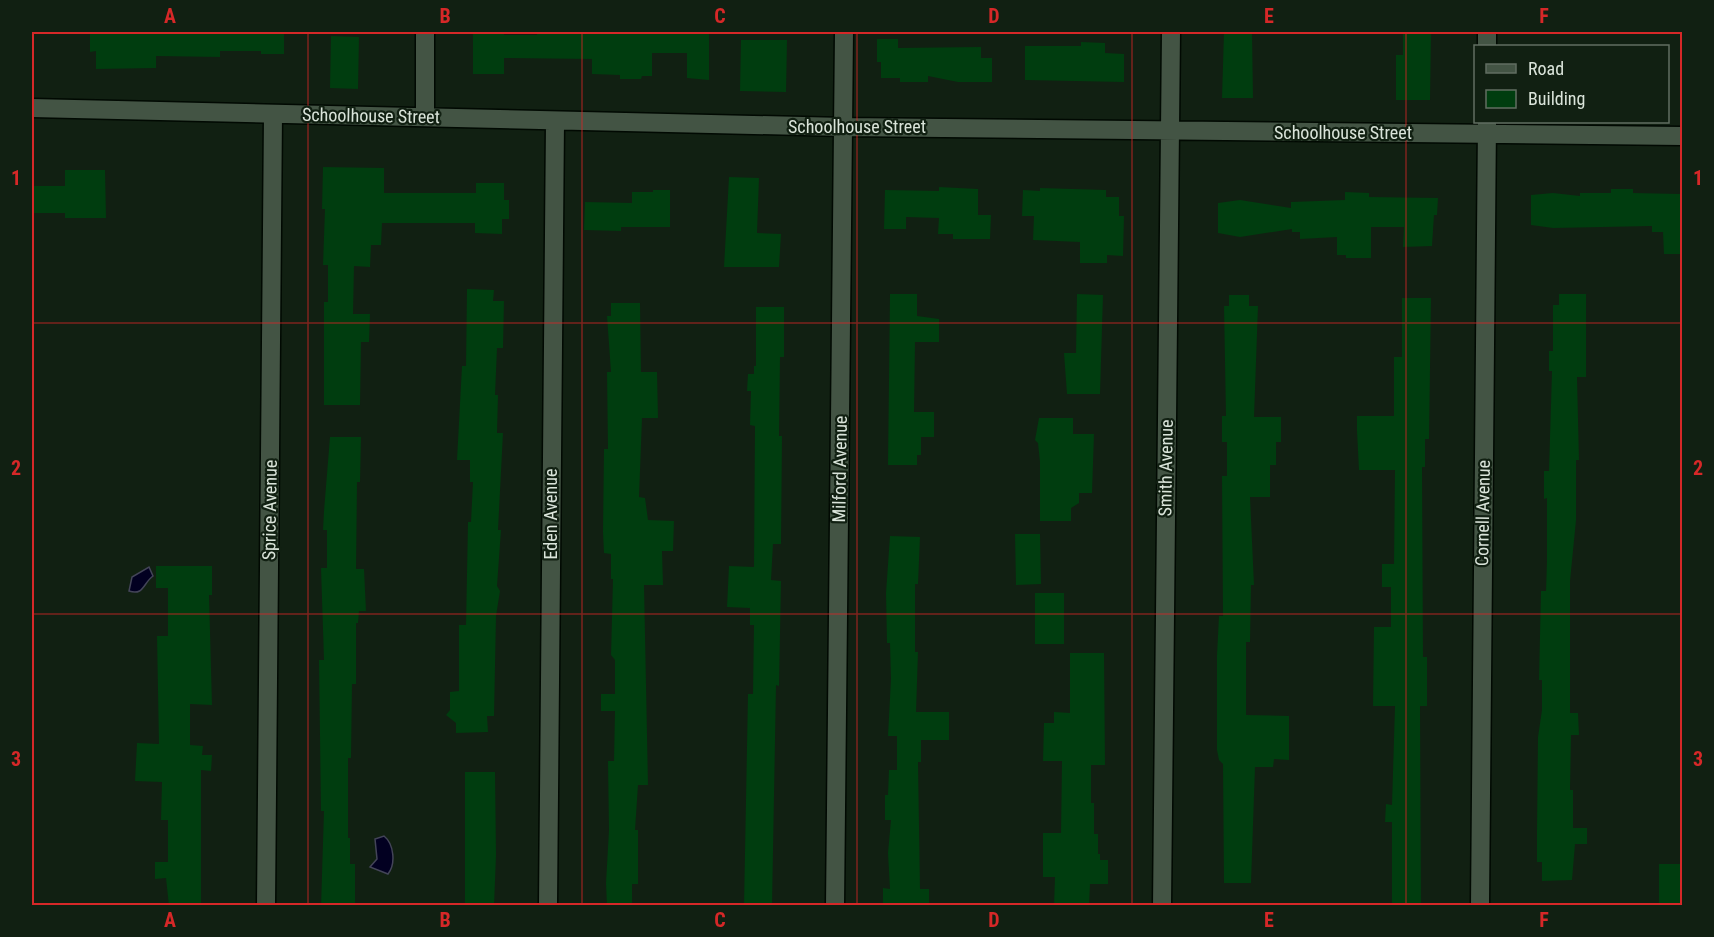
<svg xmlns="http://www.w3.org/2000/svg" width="1714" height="937" font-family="'Roboto Condensed',sans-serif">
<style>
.water{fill:#020021;stroke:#434458;stroke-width:1.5}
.building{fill:#003d0f}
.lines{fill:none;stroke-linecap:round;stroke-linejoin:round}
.minor-casing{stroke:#010902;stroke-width:21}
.minor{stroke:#435444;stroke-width:18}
.grid{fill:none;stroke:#d62828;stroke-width:1.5;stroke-opacity:0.55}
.labels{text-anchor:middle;stroke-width:4.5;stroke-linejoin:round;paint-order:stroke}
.street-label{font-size:18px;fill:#dae4da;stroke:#112012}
.neatline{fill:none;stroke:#d62828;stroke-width:2}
.grid-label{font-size:20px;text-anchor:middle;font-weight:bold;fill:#d62828}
</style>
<rect width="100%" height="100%" fill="#112012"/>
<path class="water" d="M149 567 153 576C143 583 144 596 129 591L132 577Z
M384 836C394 844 396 864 388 874L370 867 377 859 375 839Z"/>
<path class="building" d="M90 32H284V54H261V51H220V57L156 56V68L96 69V51L90 52Z
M473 32H504V35H537V32H709V80L687 78V53H652V76H642L641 79H620V75L592 74V59L504 58V74H473Z
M1224 32H1252L1253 98H1222Z
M1403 32H1431L1430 100H1396V55H1403Z
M331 36 359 37 358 89 330 88Z
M877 39H898V48L981 47V58H992V82H958L928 76V82H900V78H881V62H877Z
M741 40H787L786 92 740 91Z
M1081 42 1105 43V53L1124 54V82L1025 80V46H1081Z
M323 167 384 168V193H476V183H504V200H509V219H502V234L475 233V223H382L381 245H371L370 267 354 266 353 314H370L369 342H361L360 405H324V302H328V265H323L325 209H322Z
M65 170H105L106 218H65V213H32V186H65Z
M729 177 759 178 757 233 781 234 779 267H724Z
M939 187 978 189V215H991L990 239H953V234H938L939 218 906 217V229H884L885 190 939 191Z
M1040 188 1106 190V197H1119V216H1124L1123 256 1107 255V263H1080V242L1033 240 1034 216H1022L1023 190 1040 191Z
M1611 189H1633V193L1680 194V199H1683V254H1664L1663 232H1652V226L1553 228 1531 225V195L1553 193 1580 196V193H1611Z
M653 190H670V227H621V231L584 230 585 202 632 203V192H653Z
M1345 192 1369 193V197L1438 198 1437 215H1434L1432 246 1403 247 1404 227H1371V258H1346V255H1337V237L1300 239V232H1292V229L1240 237 1218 233V203L1240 200 1291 208V202L1345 200Z
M467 289 494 290 493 301H504L503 348H497L495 395H498L497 433H503L498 530H501L497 586 500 591 496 616 494 716H487L488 732 456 733V723L446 715 450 710V692L459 691V625H466L468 522H471L473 482H470V460H457L462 366H466Z
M890 294H917V316L939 319V342H915L914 412H934V437H921V455H917V465H888Z
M1077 294 1103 295 1100 394H1067L1064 353H1076Z
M1559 294H1586V377H1577L1579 460H1576V520L1570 581V713H1578L1579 735H1571L1570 790H1573V828H1587V844H1575L1572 880 1542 881V862H1537V831L1538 737 1542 710V680H1539L1541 591H1546L1547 561V498L1544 499V471H1549L1552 371H1549V351H1553V305H1559Z
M1229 295H1249V306H1258L1254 417H1281V442H1276V465H1270V497H1250L1254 585H1251L1250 642H1246V715L1289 716V760L1274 759 1273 767H1255L1251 883H1224L1223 764 1219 760 1217 750V655L1219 616H1223L1222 476H1227V442H1222V416H1226L1224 306H1229Z
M1402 298H1431L1429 439H1425V467H1422L1423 657H1427V706H1420L1421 906H1392V822H1385L1386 804 1392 805 1395 706H1373L1374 627H1391V587H1382V564H1394L1395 470H1359L1357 431V416H1394V357H1402Z
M611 303H640L641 372H657L658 418H642L639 497 645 498 648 520 674 521 673 551H662L663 585H644L648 785H638L635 830H638V884H632V906H607L606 883 609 830 608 761H614L615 711H601V694H615V660L611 655 613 579H611V554L604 553 603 532 604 449H608L607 372H611L607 316H611Z
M756 307H784V357H780L779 436H782L781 544H773L771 580 781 581 779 686 776 685 772 906H744L748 694H753L754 625H750V608L727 607 729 566 754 567 755 426 750 425 751 391H747L748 374H754V366H756Z
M1039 418H1073V434H1094L1092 493H1079V503L1071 508V521H1040V462L1038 443 1035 440Z
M330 437H361L360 482H357L356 569H364L366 611H359L358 623H356V684H352L351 758H348V838H350V864H355V906H321L324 811H321L319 660H324L321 568H327V530H323L324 511Z
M1015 534H1040L1041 584 1016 585Z
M890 536 920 537 918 584H915V652H918L916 712H949V740H921V762H918L920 889H929V906H883V888L890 889 888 853 891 820H885V795H888L889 770H897V736H888L891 679 890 643H887L886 593Z
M156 566H212V595H209L212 705 190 704V745L203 746 202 755H212L211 771 201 770V906H169L166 878 155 879V862H168V820H161L162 782 135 781 137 743 159 744 157 636H168V588H156Z
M1035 593H1064V644H1035Z
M1070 653H1104L1105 765H1091V803H1094V834H1098V854H1100V860H1108V884H1090L1089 906H1054L1055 877H1043V833H1061L1062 761H1043L1044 723H1054V712L1070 713Z
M465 772H495L496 855 494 906H465Z
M1659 864H1683V906H1659Z"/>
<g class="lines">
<g class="minor-casing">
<path id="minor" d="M1487 46V32
M32 108 844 127 1682 136
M425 117V32
M266 906 273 115
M548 906 555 122
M835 906 844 32
M1162 906 1171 32
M1480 906 1487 122"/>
</g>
<use href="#minor" class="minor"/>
</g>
<path class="grid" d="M308 32V906M582 32V906M857 32V906M1132 32V906M1406 32V906M32 323H1682M32 614H1682"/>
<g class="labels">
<g class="street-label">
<text transform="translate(371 116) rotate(1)" y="6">Schoolhouse Street</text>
<text x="857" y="133">Schoolhouse Street</text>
<text x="1343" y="139">Schoolhouse Street</text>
<text transform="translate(1166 468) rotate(-89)" y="6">Smith Avenue</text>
<text transform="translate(840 469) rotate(-89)" y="6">Milford Avenue</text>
<text transform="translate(270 510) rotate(-89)" y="6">Sprice Avenue</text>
<text transform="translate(1483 513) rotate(-89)" y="6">Cornell Avenue</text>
<text transform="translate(551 514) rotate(-90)" y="6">Eden Avenue</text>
</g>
</g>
<rect width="1714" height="937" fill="none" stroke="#112012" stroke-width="66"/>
<rect x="1474" y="45" width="195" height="78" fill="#112012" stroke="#616e62" stroke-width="1.5"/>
<rect x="1486" y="64" width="30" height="9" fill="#435444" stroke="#616e62" stroke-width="1.5"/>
<text x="1528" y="75" font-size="18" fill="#dae4da">Road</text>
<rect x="1486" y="90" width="30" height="18" fill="#003d0f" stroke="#616e62" stroke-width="1.5"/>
<text x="1528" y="105" font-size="18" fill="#dae4da">Building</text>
<rect x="33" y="33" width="1648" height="871" class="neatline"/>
<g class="grid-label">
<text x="170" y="23">A</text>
<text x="445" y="23">B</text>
<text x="720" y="23">C</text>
<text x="994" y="23">D</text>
<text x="1269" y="23">E</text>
<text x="1544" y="23">F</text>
<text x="16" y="185">1</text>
<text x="1698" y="185">1</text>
<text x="16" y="475">2</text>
<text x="1698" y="475">2</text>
<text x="16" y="766">3</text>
<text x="1698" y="766">3</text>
<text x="170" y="927">A</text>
<text x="445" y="927">B</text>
<text x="720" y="927">C</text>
<text x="994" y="927">D</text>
<text x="1269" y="927">E</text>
<text x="1544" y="927">F</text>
</g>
</svg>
